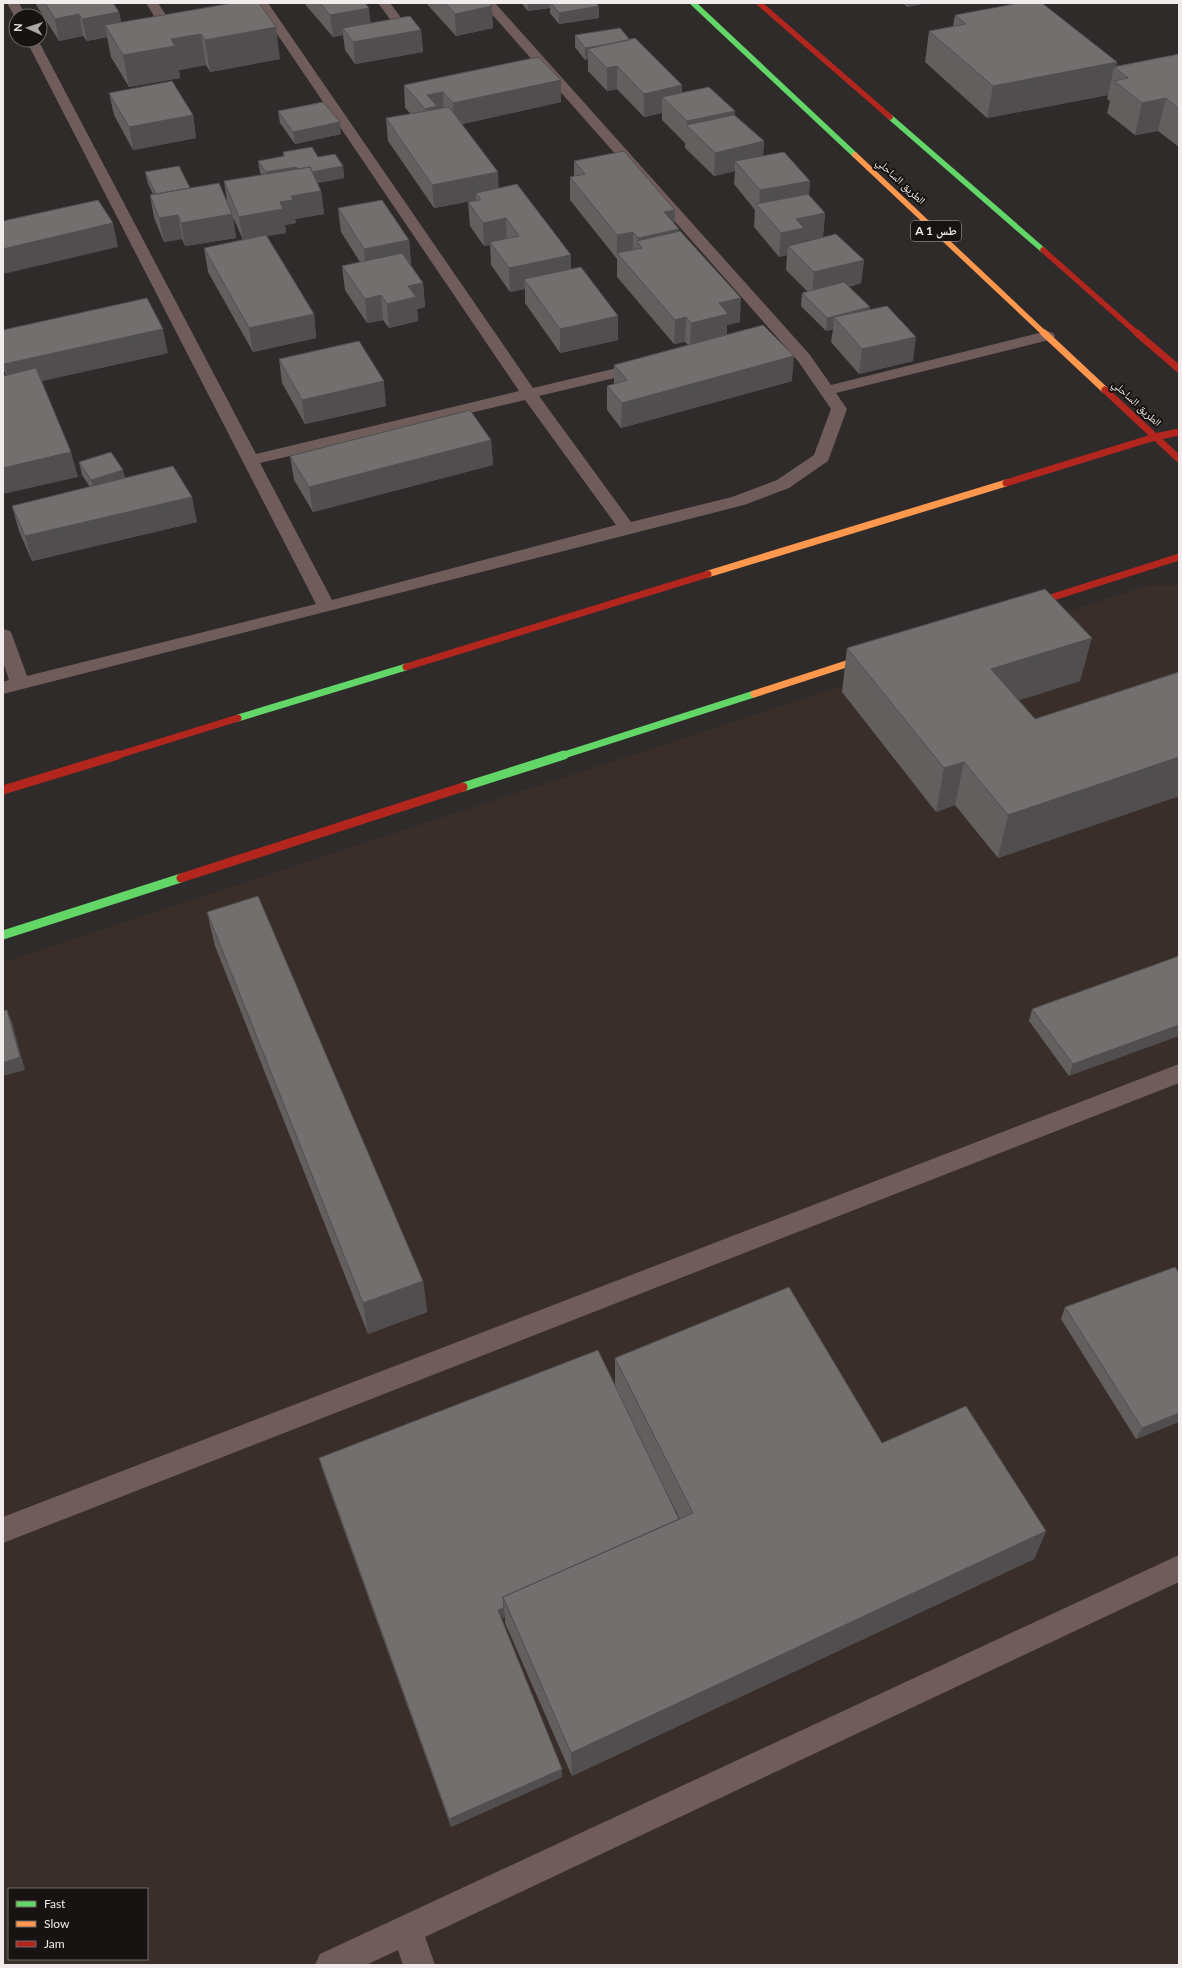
<svg xmlns="http://www.w3.org/2000/svg" width="1182" height="1968" font-family="Lato,'Noto Naskh Arabic',sans-serif">
<style>
.built{fill:#3a2e2b;fill-rule:evenodd}
.lines{fill:none;stroke-linecap:round;stroke-linejoin:round}
.lane{fill:#705d5b;fill-rule:evenodd}
.street{fill:#705d5b;fill-rule:evenodd}
.fast-far2{stroke:#63d668;stroke-width:5.5}
.fast-far1{stroke:#63d668;stroke-width:7}
.fast{stroke:#63d668;stroke-width:9}
.slow-far1{stroke:#ff974d;stroke-width:5.5}
.slow{stroke:#ff974d;stroke-width:7}
.jam-far2{stroke:#b3261e;stroke-width:5.5}
.jam-far1{stroke:#b3261e;stroke-width:7}
.jam{stroke:#b3261e;stroke-width:9}
.wall{fill:#635f5f;fill-rule:evenodd}
.shaded-wall{fill:#504e4e}
.building{fill:#736f6f;stroke:#504e4e}
.labels{text-anchor:middle;stroke-width:4;stroke-linejoin:round;paint-order:stroke}
.far-street-label{font-size:11px;fill:#f1eceb;stroke:#171313}
.shield{fill:#171313;stroke:#b0abaa;stroke-width:1}
.shield-label{font-size:12px;font-weight:bold;fill:#f1eceb}
</style>
<rect width="100%" height="100%" fill="#2f2b2b"/>
<path class="built" d="M1149 585H1179V1965H3V962ZM9 1889H147V1959H9Z"/>
<g class="lines">
<path class="lane" d="M1179 1064V1083L3 1543V1517Z
M1179 1555V1582L425 1937 435 1965H403L398 1950 366 1965H315L320 1954Z"/>
<path class="street" d="M7 3H19L26 16H16V19Z
M146 3H158L166 15 171 16 189 13 195 17 193 20 171 24 157 21Z
M256 3H268L533 388 642 362 648 364 650 367 648 370 539 396 631 522 732 497 777 480 814 455 831 409 798 361 482 3H495L810 355 831 385 1047 331 1053 333 1055 336 1053 339 836 393 847 409 828 461 789 488 744 505 3 694V682L9 680 3 662V629L10 631 12 635 27 676 316 604 26 40H38L256 454 519 391ZM525 400 616 525 332 600 260 463Z
M378 3H390L408 27 406 30H398Z"/>
<path class="fast-far2" d="M693 3 855 155
M890 117 1043 250"/>
<path class="fast-far1" d="M238 718 406 667
M561 756 754 694"/>
<path class="fast" d="M463 787 564 755
M3 935 181 878"/>
<path class="slow-far1" d="M855 155 1045 334"/>
<path class="slow" d="M1044 333 1105 390
M708 574 1006 483
M754 694 874 655"/>
<path class="jam-far2" d="M759 3 890 117
M1043 250 1138 334"/>
<path class="jam-far1" d="M1137 333 1179 369
M1105 390 1179 459
M1006 483 1155 437 1179 432
M1025 606 1179 557
M406 667 708 574
M115 756 238 718"/>
<path class="jam" d="M3 790 118 755
M181 878 463 787"/>
</g>
<path class="wall" d="M35 3H113L119 12 121 23 233 3 280 59 210 72 206 65 179 70 180 78 129 87 111 57 107 37 87 41 83 36 59 41Z
M304 3H365L371 23 421 30 423 52 355 64 345 50 343 35 333 37Z
M426 3H489L493 28 456 36Z
M521 3H596L599 18 559 24 550 13V8L528 11Z
M903 3H926L907 7Z
M955 15 1117 62 1116 66 1179 54V147L1158 131 1135 135 1107 113 1110 101 1107 99 1108 95 987 118 925 62 929 31 953 26Z
M575 35 630 40 682 85V93L735 115 764 141 763 156 810 181 809 195 825 213 823 237 864 260 861 283 849 287 870 307V310L913 361 859 374 831 342 833 329 826 331 801 306 802 293 808 292 786 270 787 255 779 257 754 227 755 210 734 184 735 171 714 176 685 148V143L662 120V113L644 117 617 89 607 91 588 71V59L585 60 575 47ZM821 237 803 242V241Z
M561 80V102L462 124 499 188 571 269 618 316V340L560 353 525 303V289L510 292 491 265 490 245 484 246 470 226 468 202 476 200 434 208 388 141 386 118 411 114 405 108 404 85Z
M109 93 193 115 196 138 133 150 114 115Z
M278 111 341 134 295 144 280 123Z
M283 152 318 157 343 166 344 178 317 183 321 191 324 214 295 219 296 223 285 225 286 233 267 236 314 314 316 338 253 352 208 272 204 248 243 240 233 217 236 238 185 246 182 239 164 242 154 218 150 195 153 194 148 184 145 172 227 201 224 181 262 175 260 173 258 161 283 156Z
M574 161 675 210 674 224 740 322 727 325V335L792 381 621 428 607 410V386L614 384V365L688 345 685 342 674 344 617 277V259L570 200V177L574 176Z
M338 208 409 240 411 264H410L423 283 425 307 417 309 418 321 389 328 383 320 367 323 345 290 342 266 360 262 341 232Z
M3 330 168 353 41 381 78 477 6 375 3 368Z
M279 359 386 406 305 424 282 383Z
M491 440 493 465 313 512 294 480 290 456Z
M79 462 123 470 125 478 197 522 32 561 19 531 12 506 90 487 82 475Z
M847 648 1080 681 1019 700 1035 719 1179 672V796L998 858 955 805 936 812 842 692Z
M207 912 423 1281 427 1312 368 1334 215 946Z
M1179 956 1069 1076 1029 1021 1032 1009Z
M1179 1273V1422L1136 1439 1061 1319 1065 1307Z
M615 1358 882 1443 1046 1531 1034 1559 572 1776 505 1623V1617L501 1619 562 1769V1777L451 1827 322 1469 319 1458 615 1384ZM664 1488 680 1519H679Z"/>
<path class="shaded-wall" d="M528 3H550V8L528 11Z
M907 3H926L907 7Z
M492 6 493 28 456 36 455 14Z
M599 6V18L559 24V13Z
M369 8 371 30 343 28V35L333 37 330 15Z
M119 12 124 34 105 25 107 37 87 41 82 19Z
M79 14 83 36 59 41 55 19Z
M276 27 280 59 210 72 205 40Z
M421 30 423 52 355 64 353 42Z
M201 34 206 65 179 70 180 78 129 87 123 55 171 39Z
M631 41 588 49V59L585 60V48Z
M1117 62 1116 68 1114 67 1108 95 987 118 993 86Z
M617 66V89L607 91V68Z
M561 80V102L454 126 453 103Z
M682 85 681 108 662 97V113L644 117V94Z
M443 92 444 115 427 132 425 109 427 95Z
M1166 98 1158 131 1135 135 1142 103Z
M735 111 734 134 687 126V121Z
M193 115 196 138 133 150 129 127Z
M340 122 341 134 295 144 293 132Z
M764 141 762 165 735 161V171L714 176 715 153Z
M343 166 344 178 302 186 301 174Z
M296 167 297 179 267 185 266 172Z
M498 172 499 195 476 193V200L434 208 432 185Z
M810 181 808 204 759 208 760 190Z
M321 191 324 214 295 219 296 223 285 225 286 233 243 240 239 217 280 202 291 196Z
M675 210 674 230 679 229 678 253 642 248 638 243V238L664 212Z
M825 213 823 237 803 241 802 252 788 246 787 255 779 257 781 233 796 219Z
M232 214 236 238 185 246 181 223Z
M178 215 182 239 164 242 159 218Z
M506 218 507 242H490V245L484 246 483 223Z
M113 223 118 247 3 274V249Z
M633 232V256L617 253V259V235Z
M409 240 411 264 366 273 364 249Z
M571 255V279H524L525 289 510 292 509 268Z
M864 260 861 283 812 296 814 272Z
M423 283 425 307 417 309 418 321 389 328 387 304 408 286Z
M381 295 383 320 367 323 365 299Z
M741 298 740 322 727 325V338L690 347 691 323 719 303Z
M870 307 869 319 834 317 833 329 826 331 827 318Z
M314 314 316 338 253 352 249 328Z
M618 316V340L560 353V329Z
M686 317 685 342 674 344 675 320Z
M163 329 168 353 11 388 4 364Z
M916 337 913 361 859 374 862 349Z
M794 356 792 381 621 428 622 403Z
M384 381 386 406 305 424 302 400Z
M491 440 493 465 313 512 309 487Z
M71 452 78 477 3 494V468Z
M123 470 126 483 95 493 91 480Z
M192 497 197 522 32 561 25 536Z
M1092 638 1080 681 982 712 991 669Z
M1179 757V796L998 858 1008 815Z
M964 762 955 805 936 812 944 768Z
M7 1010 12 1022 25 1070 3 1076V1063Z
M1179 1025V1036L1069 1076 1073 1064Z
M423 1281 427 1312 368 1334 363 1303Z
M1179 1413V1422L1136 1439 1142 1428Z
M1046 1531 1034 1559 572 1776 571 1753Z
M504 1608 505 1617 499 1620 498 1610Z
M562 1769V1777L451 1827 449 1819Z"/>
<path class="building" d="M45 3H113L119 12 82 19 79 14 55 19Z
M233 3H259L276 27 205 40 201 34 171 39 175 46 123 55 105 25Z
M320 3H365L369 8 330 15Z
M445 3H489L492 6 455 14Z
M551 3H596L599 6 559 13Z
M1019 3H1042L1117 62 993 86 929 31 966 24 955 15Z
M410 16 421 30 353 42 343 28Z
M620 28 630 40 609 44 585 48 575 35Z
M635 38 682 85 644 94 617 66 607 68 588 49Z
M1179 54V109L1166 98 1142 103 1114 81 1128 78 1114 67Z
M538 57 561 80 453 103 443 92 427 95 437 106 425 109 404 85Z
M172 81 193 115 129 127 109 93Z
M709 87 735 111 687 121 662 97Z
M323 102 340 122 293 132 278 111Z
M449 107 498 172 432 185 386 118Z
M734 115 764 141 715 153 686 125Z
M312 147 318 157 335 154 343 166 312 172 310 167 298 169 296 167 266 172 258 161 285 156 283 152Z
M624 151 675 210 664 212 679 229 638 238 633 232 617 235 570 177 585 174 574 161Z
M784 152 810 181 760 190 735 161Z
M179 166 190 188 156 194 145 172Z
M310 167 321 191 291 196 293 200 280 202 283 209 239 217 224 181Z
M219 183 232 214 181 223 178 215 159 218 150 195Z
M517 184 571 255 509 268 490 242 519 236 506 218 483 223 468 202 481 200 476 193Z
M808 194 825 213 796 219 804 228 781 233 756 204Z
M98 200 113 223 3 249V221Z
M382 200 409 240 364 249 338 208Z
M680 231 741 298 719 303 728 314 691 323 686 317 675 320 617 253 642 248 637 241Z
M836 234 864 260 814 272 788 246Z
M266 235 314 314 249 328 204 248Z
M402 253 423 283 408 286 416 297 387 304 381 295 365 299 342 266Z
M581 267 618 316 560 329 524 279Z
M844 282 870 307 827 318 802 293Z
M147 298 163 329 4 364 3 360V330Z
M887 306 916 337 862 349 834 317Z
M763 325 794 356 622 403 607 386 627 380 614 365Z
M359 341 384 381 302 400 279 359Z
M36 368 71 452 3 468V376Z
M470 410 491 440 309 487 290 456Z
M111 452 123 470 91 480 79 462Z
M173 466 192 497 25 536 12 506Z
M1045 589 1092 638 991 669 1035 719 1179 672V757L1008 815 964 762 944 768 847 648Z
M258 896 423 1281 363 1303 207 912Z
M1179 956V1025L1073 1064 1032 1009Z
M7 1010 20 1057 3 1063V1011Z
M1175 1267 1179 1273V1413L1142 1428 1065 1307Z
M789 1287 882 1443 966 1406 1046 1531 571 1753 503 1597 693 1513 615 1358Z
M598 1350 679 1519 503 1597 504 1608 498 1610 562 1769 449 1819 319 1458Z"/>
<g class="labels">
<g class="far-street-label">
<text transform="translate(901 181) rotate(43)" y="4">الطريق الساحلي</text>
<text transform="translate(1137 403) rotate(43)" y="4">الطريق الساحلي</text>
</g>
<rect class="shield" x="911" y="221" width="50" height="20" rx="3"/>
<g class="shield-label">
<text x="936" y="235">A 1 طس</text>
</g>
</g>
<rect width="1182" height="1968" fill="none" stroke="#f1eceb" stroke-width="8"/>
<rect x="8" y="1888" width="140" height="72" fill="#171313" stroke="#6e6a69"/>
<rect x="16" y="1901" width="20" height="6" fill="#63d668" stroke="#6e6a69"/>
<text x="44" y="1908" font-size="12" fill="#f1eceb">Fast</text>
<rect x="16" y="1921" width="20" height="6" fill="#ff974d" stroke="#6e6a69"/>
<text x="44" y="1928" font-size="12" fill="#f1eceb">Slow</text>
<rect x="16" y="1941" width="20" height="6" fill="#b3261e" stroke="#6e6a69"/>
<text x="44" y="1948" font-size="12" fill="#f1eceb">Jam</text>
<g transform="translate(28 28) rotate(273)"><circle r="19" fill="#171313" stroke="#6e6a69"/>
<path d="M0-3L7 15L0 10L-7 15Z" fill="#ada8a8"/>
<text y="-6" font-size="11" font-weight="bold" text-anchor="middle" fill="#f1eceb">N</text>
</g>
</svg>
